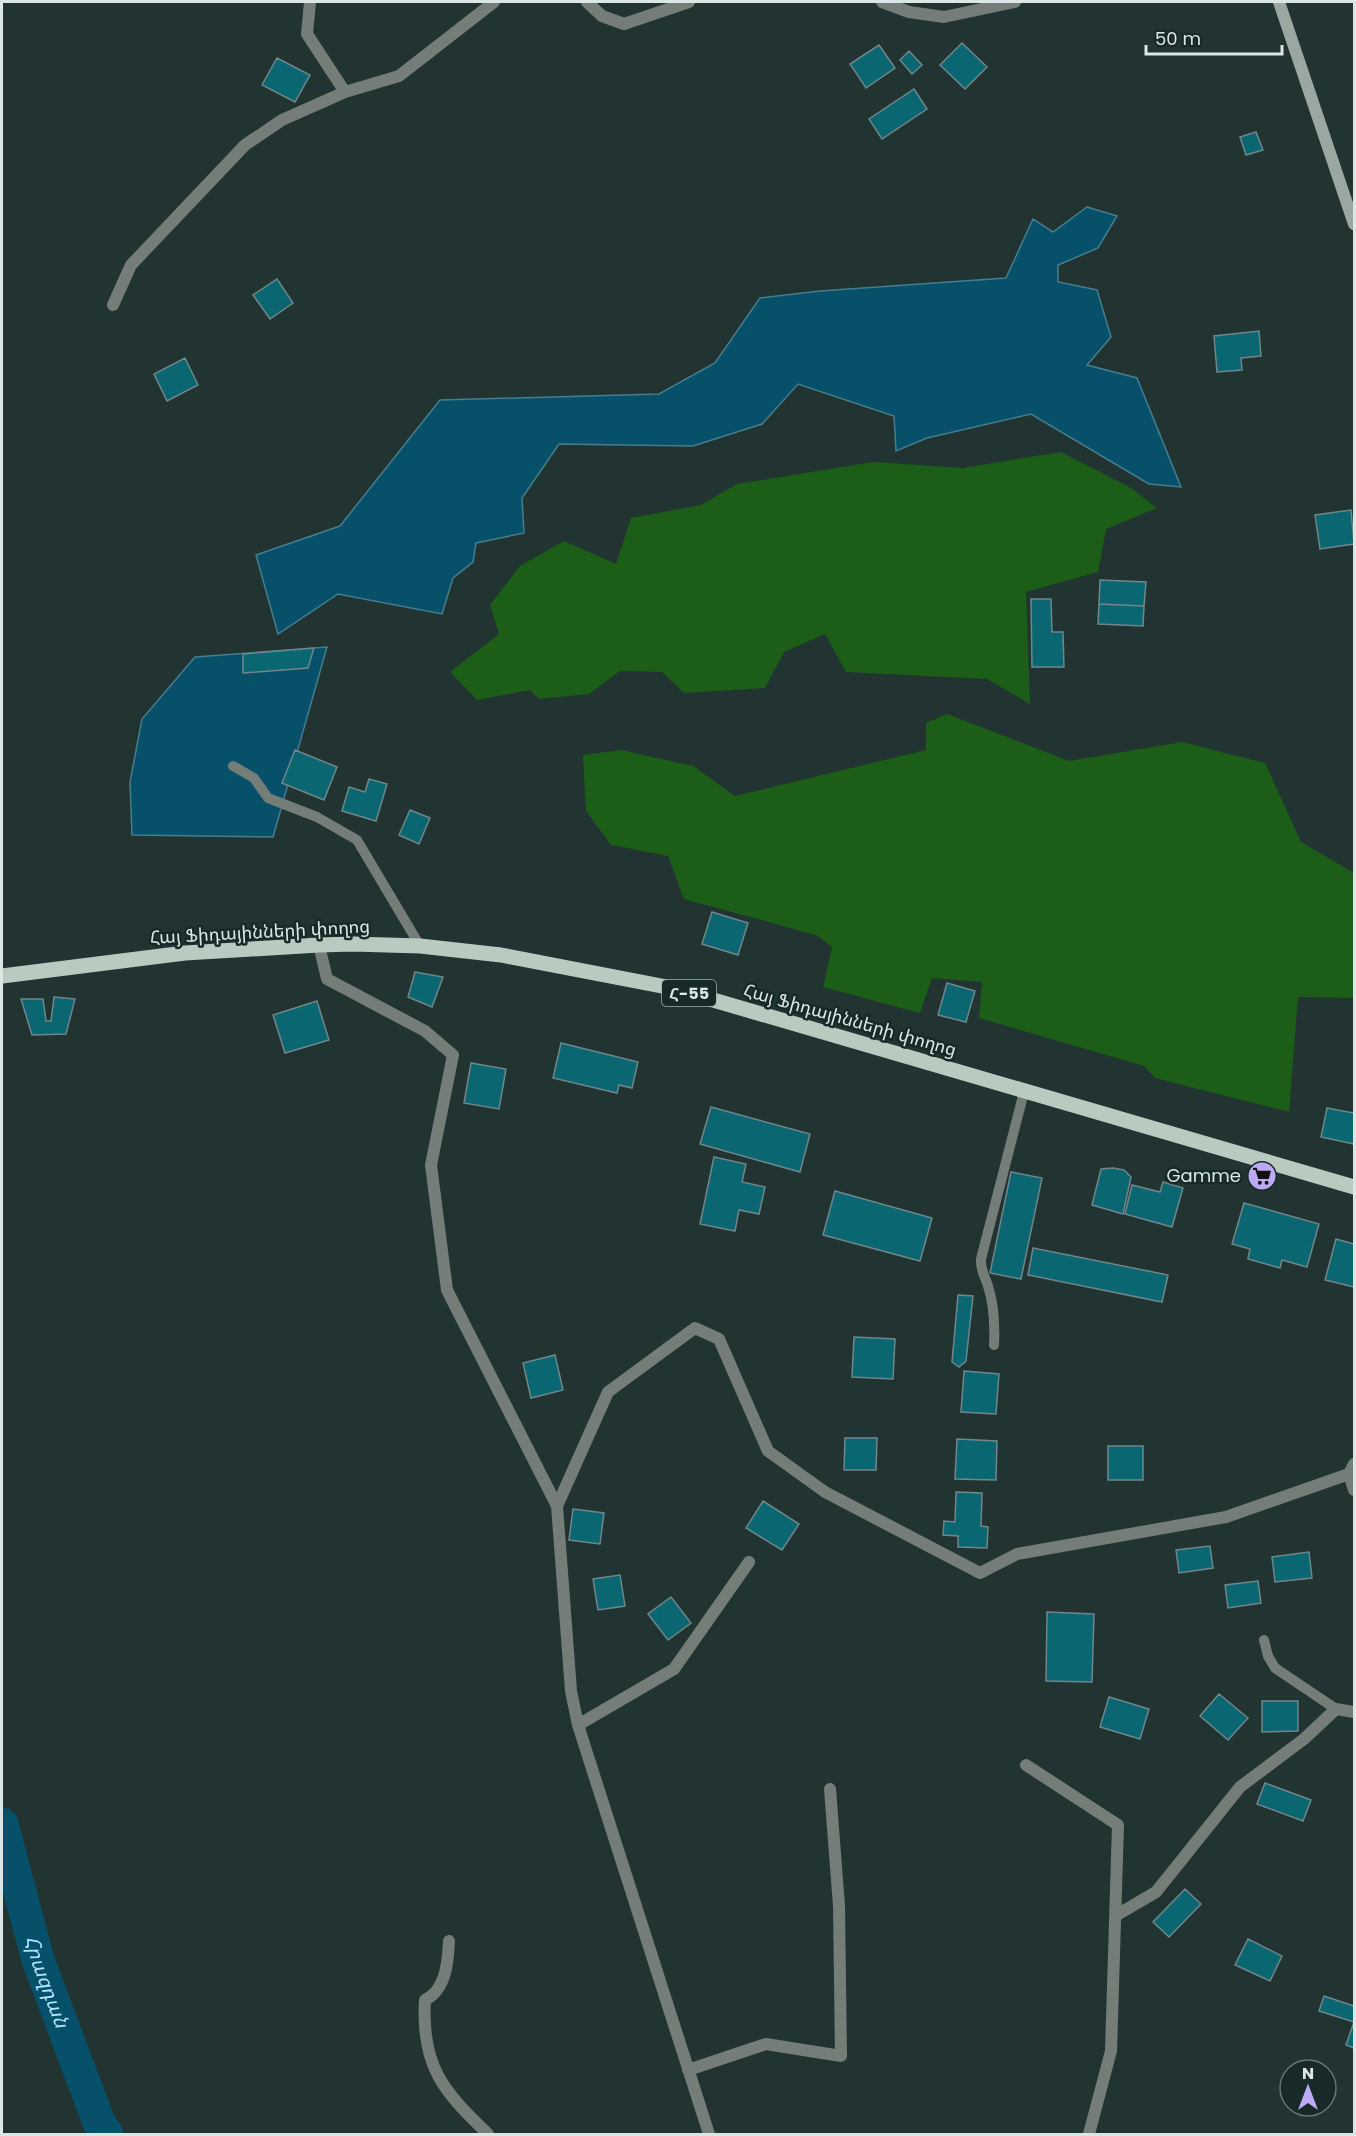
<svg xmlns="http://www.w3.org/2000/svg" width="1356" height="2136" font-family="Poppins,'Noto Sans Armenian',sans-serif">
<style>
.green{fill:#1c5d18}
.water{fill:#06506a;stroke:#467d8f;stroke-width:1.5}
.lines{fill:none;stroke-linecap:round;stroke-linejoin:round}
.river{stroke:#06506a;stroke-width:33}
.building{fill:#0a6671;stroke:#70868a;stroke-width:1.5}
.service{stroke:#747d78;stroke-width:10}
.minor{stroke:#747d78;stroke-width:12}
.secondary{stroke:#9ba8a1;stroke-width:12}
.primary{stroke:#b9cac1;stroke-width:15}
.labels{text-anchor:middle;stroke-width:5;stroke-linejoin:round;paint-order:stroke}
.shield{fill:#172a28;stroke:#a0aeac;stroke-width:1.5}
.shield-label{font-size:16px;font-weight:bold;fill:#dbe7e5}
.street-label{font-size:18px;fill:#dbe7e5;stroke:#172a28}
.poi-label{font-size:18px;fill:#dbe7e5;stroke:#172a28;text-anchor:end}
.water-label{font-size:20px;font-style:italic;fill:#b1e5ff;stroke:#172a28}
</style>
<rect width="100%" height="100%" fill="#213432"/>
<path class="green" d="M1061 452 1131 488 1157 508 1106 529 1098 572 1026 592 1030 704 987 679 846 672 825 634 784 652 765 688 684 693 662 672 620 671 589 694 539 699 530 690 477 700 450 672 499 634 490 605 520 566 564 541 616 564 631 518 701 505 737 484 873 462 963 468Z
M947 714 1069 761 1182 742 1265 763 1301 842 1354 873V998L1298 997 1289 1112 1155 1078 1144 1066 979 1018 982 982 932 978 920 1013 823 987 832 947 816 935 684 899 668 856 611 845 586 811 583 755 621 750 693 766 735 796 926 750V723Z"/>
<path class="water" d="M1087 207 1117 216 1098 248 1058 265V282L1097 290 1111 337 1087 365 1137 378 1181 487 1149 484 1031 414 927 438 896 451 894 416 798 384 762 424 693 446 559 444 522 498 524 533 476 543 473 562 453 578 442 614 338 594 278 634 256 555 340 526 440 400 659 394 715 363 760 298 820 291 1006 278 1033 219 1053 232Z
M327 647 273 837 132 835 130 782 142 719 195 657Z"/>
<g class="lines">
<path class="river" id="s1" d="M2 1824 38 1960 100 2125 107 2134"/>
</g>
<path class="building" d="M962 43 987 67 965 89 940 65Z
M879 45 895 68 866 88 850 64Z
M909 51 922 65 912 74 900 60Z
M277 58 310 75 295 102 262 85Z
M914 89 927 109 882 139 869 119Z
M1256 132 1263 150 1246 155 1240 137Z
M277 279 293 303 270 319 253 295Z
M1259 331 1261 356 1241 358 1242 370 1217 372 1214 336Z
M185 358 198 385 167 401 154 374Z
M1351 510 1354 544 1320 549 1315 515Z
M1100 580 1146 582 1144 606 1099 604Z
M1031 599H1051L1052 632H1063L1064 667H1032Z
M1099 604 1144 606 1143 626 1098 624Z
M314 648 308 668 243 673V654Z
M295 750 337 767 324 800 282 783Z
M369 779 387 784 376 821 342 811 349 787 365 792Z
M410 810 430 818 419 844 399 835Z
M712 912 748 923 738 955 702 944Z
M415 972 443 977 432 1007 408 997Z
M947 983 975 991 966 1022 938 1015Z
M54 997 75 999 66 1034 32 1035 21 999H43L46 1021H51Z
M317 1001 329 1040 285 1053 273 1015Z
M561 1043 638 1062 632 1088 619 1085 617 1093 553 1078Z
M471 1063 506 1069 499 1109 464 1103Z
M711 1107 810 1134 800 1172 700 1144Z
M1327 1108 1354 1113V1144L1321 1137Z
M714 1157 746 1164 742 1182 765 1187 759 1214 739 1210 735 1231 700 1224Z
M1113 1168 1124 1170 1131 1177 1123 1214 1092 1205 1101 1169Z
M1011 1172 1042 1178 1021 1279 990 1273Z
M1163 1182 1183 1188 1172 1227 1125 1214 1132 1185 1160 1192Z
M835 1191 932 1218 920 1261 823 1235Z
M1244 1203 1319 1224 1307 1267 1282 1260 1280 1268 1248 1259 1250 1249 1232 1244Z
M1336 1239 1354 1244V1287L1325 1280Z
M1033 1248 1168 1275 1162 1302 1028 1275Z
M958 1295 973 1296 966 1361 959 1367 952 1362Z
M854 1337 895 1339 893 1379 852 1377Z
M555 1355 563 1390 531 1398 523 1363Z
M964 1371 999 1374 996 1414 961 1412Z
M845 1438H877L876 1470H844Z
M957 1439 997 1441 996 1480 955 1479Z
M1108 1446H1143V1480H1108Z
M956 1492 982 1493 981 1526 988 1527 987 1548 958 1547V1536L943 1535 944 1521 955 1522Z
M763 1501 799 1524 782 1550 746 1528Z
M573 1509 604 1513 600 1544 569 1540Z
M1210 1546 1213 1568 1179 1573 1176 1550Z
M1309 1552 1312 1578 1275 1582 1272 1557Z
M620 1575 625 1606 598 1610 593 1579Z
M1258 1581 1261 1603 1228 1608 1225 1585Z
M671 1597 691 1623 668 1640 648 1614Z
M1047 1612 1094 1614 1092 1682 1046 1681Z
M1219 1694 1248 1718 1228 1740 1200 1716Z
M1109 1697 1149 1709 1140 1739 1100 1727Z
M1262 1701H1298V1731L1262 1732Z
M1265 1783 1311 1800 1303 1821 1257 1804Z
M1185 1889 1201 1904 1169 1937 1153 1922Z
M1248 1939 1282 1956 1270 1981 1235 1965Z
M1324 1996 1354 2006V2048L1346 2045 1354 2022 1319 2011Z"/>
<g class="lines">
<path class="service" d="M233 766 254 778 268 798 317 817 357 840 420 946
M994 1345C995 1325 994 1305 988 1286 985 1276 980 1270 981 1259L1024 1092
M1264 1640 1268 1656 1275 1668 1336 1709"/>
<path class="minor" d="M310 2 307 34 345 92
M587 2 602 16 624 24 689 2
M882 2 909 12 944 17 1015 2
M113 305 131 265 245 145 282 120 345 92 399 76 494 2
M319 945 327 979 425 1031 453 1055 431 1165 447 1290 557 1506 608 1392 695 1328 719 1339 768 1451 825 1492 980 1573 1017 1554 1226 1517 1349 1474 1354 1464
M1349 1474 1354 1490
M557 1506 571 1691 578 1725 709 2134
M578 1725 674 1669 749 1562
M1026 1765 1118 1825 1111 2051 1089 2134
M1115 1916 1156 1892 1240 1787 1304 1739 1336 1709 1354 1712
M449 1941C448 1962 446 1990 425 2000 421 2066 443 2091 488 2134
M688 2070 766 2044 841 2056 839 1906 830 1789"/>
<path class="secondary" d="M1279 2 1354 224"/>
<path class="primary" d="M2 976 185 953 319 945 353 944 420 946 501 955 672 988 1354 1187"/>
</g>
<defs>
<g id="supermarket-disc" transform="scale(1.5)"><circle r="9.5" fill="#bcaaf6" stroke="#172a28"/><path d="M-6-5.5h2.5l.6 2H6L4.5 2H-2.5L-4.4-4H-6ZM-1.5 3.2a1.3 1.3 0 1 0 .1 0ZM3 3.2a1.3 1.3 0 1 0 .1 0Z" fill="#111"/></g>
</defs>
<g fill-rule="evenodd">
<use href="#supermarket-disc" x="1262" y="1176"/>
</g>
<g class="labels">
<rect class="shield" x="662" y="980" width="54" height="26" rx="4.5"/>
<g class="shield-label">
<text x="689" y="999">Հ-55</text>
</g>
<g class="street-label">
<text transform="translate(260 932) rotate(-3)" y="6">Հայ Ֆիդայինների փողոց</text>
<text transform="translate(850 1020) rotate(16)" y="6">Հայ Ֆիդայինների փողոց</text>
</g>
<g class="poi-label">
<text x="1241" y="1182">Gamme</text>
</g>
<g class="water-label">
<text dy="7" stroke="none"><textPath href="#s1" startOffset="164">Հրազդան</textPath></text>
</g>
</g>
<rect width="1356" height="2136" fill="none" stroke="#dbe7e5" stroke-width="6"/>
<g transform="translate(1308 2088)"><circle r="28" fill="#172a28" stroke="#657674" stroke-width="1.5"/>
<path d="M0-4.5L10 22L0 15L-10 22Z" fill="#bcaaf6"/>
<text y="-9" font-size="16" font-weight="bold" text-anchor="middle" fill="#dbe7e5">N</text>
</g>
<path d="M1146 45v9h136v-9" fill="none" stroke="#dbe7e5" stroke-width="3"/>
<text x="1155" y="45" font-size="18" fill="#dbe7e5" stroke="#172a28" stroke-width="4.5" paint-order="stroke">50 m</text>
</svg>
